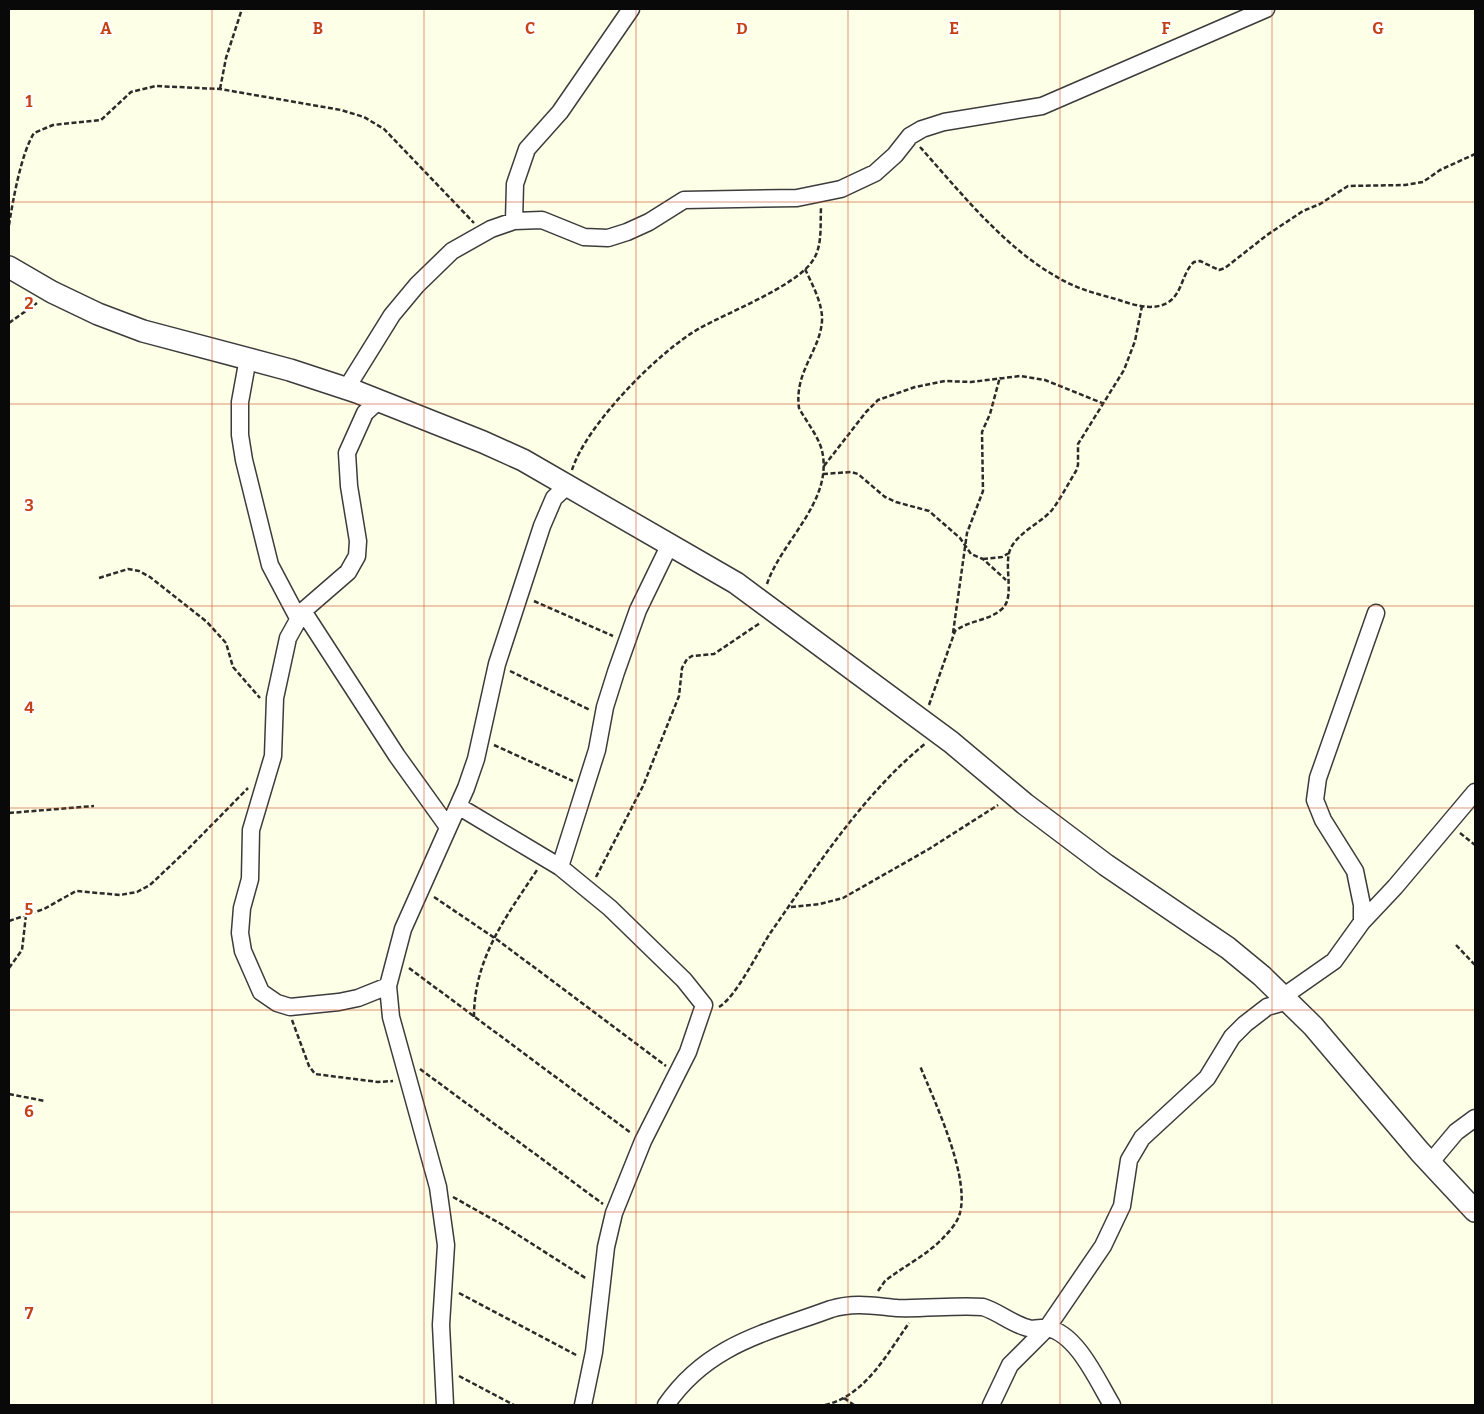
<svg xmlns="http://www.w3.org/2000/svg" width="1484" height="1414" font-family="Bitter,serif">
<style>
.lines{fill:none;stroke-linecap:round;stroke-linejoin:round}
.minor-casing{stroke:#3c3c3c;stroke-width:19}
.tertiary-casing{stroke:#3c3c3c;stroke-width:24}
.path{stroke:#2b2b2b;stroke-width:2.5;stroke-dasharray:5 2.5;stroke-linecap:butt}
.minor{stroke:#fff;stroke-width:16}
.tertiary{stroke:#fff;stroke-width:21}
.grid{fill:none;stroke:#c64015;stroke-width:1;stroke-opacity:0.55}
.grid-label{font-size:16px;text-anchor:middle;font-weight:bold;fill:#c64015;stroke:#fff;stroke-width:5;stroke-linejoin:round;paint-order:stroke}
</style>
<rect width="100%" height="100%" fill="#fdffe6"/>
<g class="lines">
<g class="minor-casing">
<path id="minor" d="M514 221 515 184 527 149 560 112 631 9
M248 358 240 402V435L244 460 270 565 298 618
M346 389 392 315 417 285 452 251 491 229 514 221 542 220 584 237 608 238 627 232 649 222 684 200 797 198 841 189 875 173 895 155 910 136 922 129 944 122 1042 106 1266 9
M378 401 365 413 347 453 349 486 358 541 357 556 348 572 303 611 288 638 275 698 273 756 251 830 250 879 242 908 240 933 243 951 261 992 277 1003 290 1007 339 1002 358 998 388 986
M303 611 397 756 448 827
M458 806 560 867 610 908 684 980 704 1005 688 1052 643 1141 614 1213 606 1247 594 1352 583 1405
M560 867 597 750 605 707 616 672 638 610 670 544
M1362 922V905L1355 871 1323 820 1315 800 1318 778 1376 613
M1284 996 1334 961 1362 922 1395 887 1475 792
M1430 1163 1456 1132 1475 1118
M445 1405 441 1325 446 1245 438 1187 391 1017 388 986 403 929 466 788 476 759 497 664 542 526 554 498 567 486
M666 1405C708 1344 766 1333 831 1309 855 1302 874 1306 897 1308 926 1309 955 1305 983 1307 999 1312 1012 1324 1028 1328 1034 1330 1041 1327 1047 1328 1077 1333 1098 1382 1112 1405
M991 1405 1010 1365 1047 1328 1103 1246 1122 1206 1129 1160 1142 1138 1207 1078 1232 1037 1245 1024 1267 1007 1288 1001"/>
</g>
<g class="tertiary-casing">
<path id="tertiary" d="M9 267 52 292 98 314 143 331 290 370 357 392 483 442 523 460 736 583 951 742 1025 804 1106 865 1228 948 1262 976 1313 1026 1420 1152 1475 1211"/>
</g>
<path class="path" d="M220 89 226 58 242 9
M920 147C964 196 1008 253 1068 283 1084 291 1102 295 1119 300 1134 305 1152 311 1167 303 1183 294 1181 274 1194 262L1200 261 1219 270 1225 268 1267 235 1303 211 1320 204 1348 186 1405 185 1423 182 1440 170 1475 154
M9 225C13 200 21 154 34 133L53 125 101 120 131 92 156 86 220 89 341 110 364 117 384 129 474 223
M9 323 37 303
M824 466 866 412 878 400 915 387 945 381 971 382 1020 376 1045 380 1102 403
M572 470C586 425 659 351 700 328 727 313 793 287 811 263 823 248 820 227 821 208
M823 474 851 472 858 474 885 497 896 502 929 511 960 538 971 554 983 559 1006 580
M983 559 1002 557 1009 553
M99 578 128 569 139 571 150 577 207 622 226 643 233 667 260 698
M767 584C781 542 830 504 823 456 821 439 807 423 799 408 794 372 820 351 822 321 823 304 812 284 805 269
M534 601 613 636
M953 633 967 533 983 491 982 432 990 414 1000 377
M510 671 590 710
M929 705 955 631C969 620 990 621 1003 608 1014 597 1005 570 1009 553 1014 534 1040 524 1052 510 1061 498 1068 484 1076 471L1078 465V444L1124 370 1135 341 1142 306
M494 745 573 781
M9 813 94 806
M1460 833 1475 845
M596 877 643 786 679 696 682 668 687 659 692 656 714 654 760 623
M434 897 499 941 666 1066
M791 907 820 904 843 898 929 849 998 805
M9 921 44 909 76 891 120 895 137 892 150 885 188 849 248 788
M1456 945 1475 965
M9 968 22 950 26 915
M409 968 631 1133
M719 1007C737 996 758 951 771 932 817 866 863 794 926 743
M474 1017C474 958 506 917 537 870
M292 1020 309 1066 315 1074 378 1082 393 1081
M420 1069 603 1204
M9 1094 45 1101
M453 1197 501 1224 587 1279
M878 1291 885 1281C904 1266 927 1255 943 1238 949 1232 956 1224 959 1216 972 1180 934 1100 920 1066
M459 1293 578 1356
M459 1376 514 1405
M844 1398 854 1405
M825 1405C865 1396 887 1354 909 1323"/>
<use href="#minor" class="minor"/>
<use href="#tertiary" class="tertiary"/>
</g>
<path class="grid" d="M212 9V1405M424 9V1405M636 9V1405M848 9V1405M1060 9V1405M1272 9V1405M9 202H1475M9 404H1475M9 606H1475M9 808H1475M9 1010H1475M9 1212H1475"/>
<g class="grid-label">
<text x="106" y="34">A</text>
<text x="318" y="34">B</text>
<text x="530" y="34">C</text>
<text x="742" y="34">D</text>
<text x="954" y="34">E</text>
<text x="1166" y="34">F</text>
<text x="1378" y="34">G</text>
<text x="29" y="107">1</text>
<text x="29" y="309">2</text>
<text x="29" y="511">3</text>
<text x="29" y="713">4</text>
<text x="29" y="915">5</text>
<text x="29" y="1117">6</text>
<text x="29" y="1319">7</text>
</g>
<rect width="1484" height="1414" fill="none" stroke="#090909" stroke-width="20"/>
</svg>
